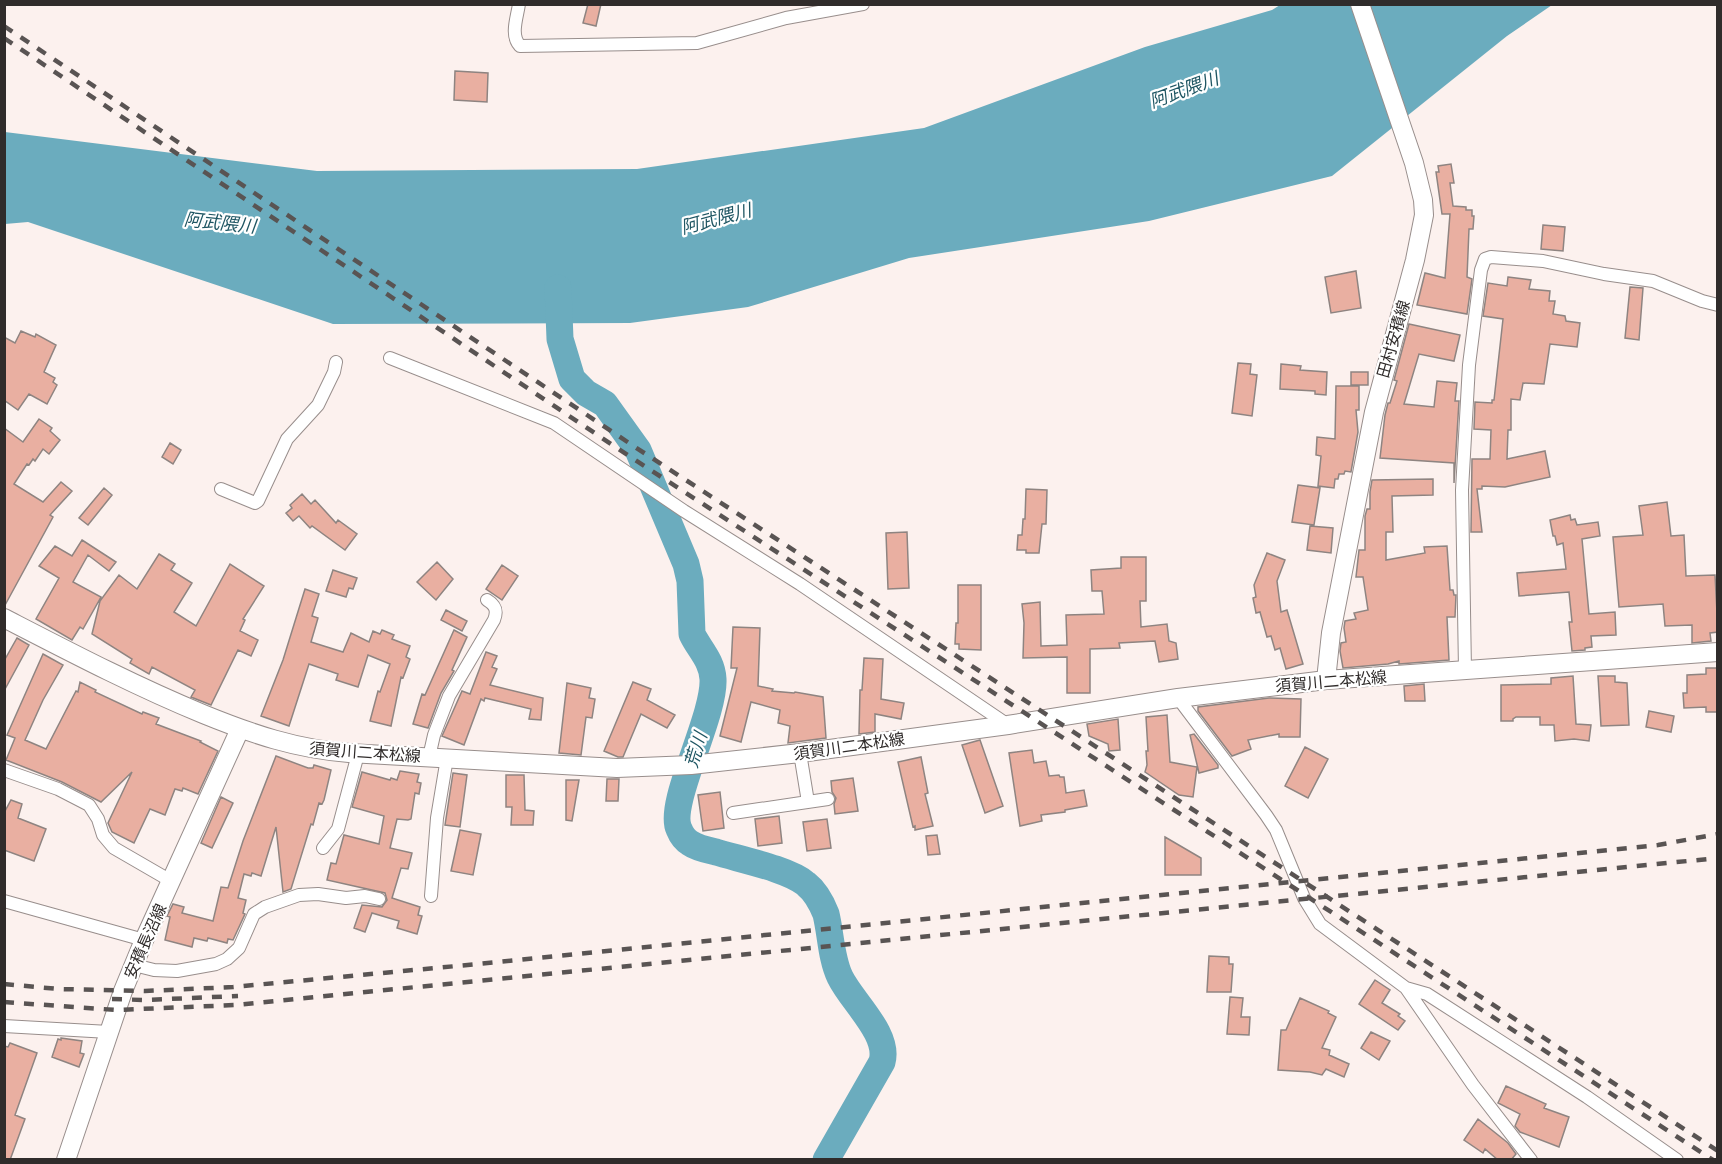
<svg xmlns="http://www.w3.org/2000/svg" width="1722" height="1164" font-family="Barlow,'Noto Sans JP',sans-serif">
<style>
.water{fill:#6bacbe}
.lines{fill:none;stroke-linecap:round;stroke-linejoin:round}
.river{stroke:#6bacbe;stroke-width:27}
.building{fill:#e9afa1;stroke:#8e8481;stroke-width:1.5}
.minor-casing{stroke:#988e8c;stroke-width:14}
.secondary-casing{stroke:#988e8c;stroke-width:20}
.minor{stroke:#fff;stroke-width:12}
.secondary{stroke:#fff;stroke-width:18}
.rail{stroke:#595453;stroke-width:4.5;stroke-dasharray:10 10;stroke-linecap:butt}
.labels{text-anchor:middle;stroke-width:4.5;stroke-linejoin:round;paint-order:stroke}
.street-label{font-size:16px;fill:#302c2b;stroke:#fff}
.water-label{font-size:18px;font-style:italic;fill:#1f5663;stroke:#fff}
</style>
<rect width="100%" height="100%" fill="#fcf1ee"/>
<path class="water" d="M1280 5H1552L1507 36 1332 176 1149 221 909 258 748 307 630 323 333 324 28 222 5 224V132L317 171 637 169 924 128 1145 47 1272 10Z"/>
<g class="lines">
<path class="river" d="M558 288 560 339 572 379 586 393 605 404 638 450 686 564 690 581 692 634C699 649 712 660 713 679 715 716 667 804 679 829 681 834 685 840 690 843 697 848 707 850 716 852 738 859 789 869 806 884 815 891 822 904 826 914 831 935 831 958 840 977 852 1002 890 1034 882 1062L826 1160"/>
</g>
<path class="building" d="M588 4H601L596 26 583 23Z
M455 71 488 73 487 102 454 100Z
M1451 164 1454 183H1450L1453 206 1466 207V210H1472V216H1474L1473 229H1469L1467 277 1472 279 1467 314 1417 305 1425 273 1445 278 1450 214H1442L1436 172H1439L1438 166Z
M1543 225 1565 227 1563 251 1541 249Z
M1356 271 1361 308 1331 313 1325 277Z
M1508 277 1531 280 1529 289 1550 291 1549 301H1555L1553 314 1565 316 1566 321 1580 323 1577 347 1550 344 1544 384 1523 383 1520 400 1511 399V430H1508L1507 459 1545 451 1550 477 1505 487 1482 486V489H1477L1482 532H1471L1472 459H1490L1491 430 1474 429 1475 402 1492 403V400H1494L1503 319 1483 316 1488 283 1507 286Z
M1630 287 1643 288 1639 340 1625 338Z
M1409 324 1460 335 1454 361 1419 354 1404 404 1434 407 1437 381 1457 383 1455 401H1459L1454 483V463L1380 458 1385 415 1388 403H1390L1397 381 1394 380Z
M21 331 35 337 36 334 56 345 44 372 55 378 53 382 57 385 47 404 29 394 18 410 4 400V337L15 343Z
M1238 363 1251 364 1250 374 1257 375 1252 416 1232 413Z
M1281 364 1301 366 1300 370 1327 372 1326 395 1315 394V391L1280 389Z
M1351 372H1368V385H1351Z
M1336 386H1359V410H1356L1358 432 1351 472 1345 471 1344 474H1339L1338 479H1335L1334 488 1318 486 1321 456 1316 455 1317 437 1335 439Z
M39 419 52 428 50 431 60 440 49 454 43 449 35 461 33 459 29 465 27 464 14 484 43 502 61 482 72 491 50 515 53 517 4 607V428L23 442Z
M170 443 181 450 173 464 162 457Z
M1433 479V495L1392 496 1393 532H1386V560L1425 553 1424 547 1447 546 1450 590H1453L1454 595H1456L1455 617H1447L1449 660 1399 664V661L1388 664 1343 668 1340 651 1341 643 1346 642 1344 628 1345 621 1356 619 1354 613 1368 610 1363 577H1356L1359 550H1365V516L1367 509H1370V492L1372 480Z
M1298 485 1320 488 1314 525 1292 522Z
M104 488 112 495 88 525 79 518Z
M1026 489 1047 490 1046 524H1042L1039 553H1026V550H1017L1018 535H1022L1023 519H1025Z
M302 494 311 504 315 500 336 523 338 520 357 534 345 550 312 526 310 528 299 516 293 521 286 513 292 508 290 505Z
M1667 502 1671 536 1684 535 1686 576 1715 575 1718 632 1710 633 1711 641 1692 643V625L1665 626 1663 604 1619 607 1613 537 1643 535 1639 506Z
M1570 515 1571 520 1575 519 1577 525 1598 522 1600 536 1582 539 1589 614 1615 612 1616 635 1591 636 1592 647 1585 648V650L1572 651 1569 622H1572L1569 592 1519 596 1517 573 1566 569 1563 543 1557 545 1555 536H1553L1550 520Z
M1310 526 1333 528 1331 553 1307 550Z
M907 532 909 588 888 589 886 533Z
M82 540 116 562 109 571 88 555 73 582 101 597 83 629 80 627 72 640 36 619 59 578 39 566 55 546 72 556Z
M1267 553 1285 560 1277 581 1281 612 1287 610 1303 664 1286 669 1280 648 1275 650 1271 636 1267 637 1260 612 1256 613 1253 598 1256 597 1254 585Z
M159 554 175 564 171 570 192 583 174 612 196 626 230 564 264 586 243 619 245 620 240 631 258 640 251 656 238 650 211 705 191 697 195 690 152 667 149 674 130 663 132 659 92 634 100 601 119 575 137 589Z
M1121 557H1146V601H1140L1141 627 1167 624 1169 641 1176 643 1178 659 1159 662 1155 641 1119 643 1120 648 1090 649V693H1067V657L1023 658 1024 623 1022 604 1040 602 1041 646 1067 645 1066 615 1104 614 1102 591H1092L1091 570 1121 568Z
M437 562 453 579 436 600 417 582Z
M502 565 518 576 502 600 486 589Z
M333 570 357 578 353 589 349 588 346 597 326 591Z
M958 585H981V650L959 649V644H955L956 623H958Z
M305 589 319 594 312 616 318 618 311 642 343 652 351 633 369 642 373 631 380 634 382 630 394 635 392 639 410 646 406 657 410 659 403 678 401 677 391 726 370 721 378 691 380 692 390 664 368 655 358 687 336 680 338 674 309 664 289 726 261 716 283 660Z
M446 610 467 621 462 631 441 620Z
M733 627 760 628 758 686 773 689 772 691 794 693 795 692 823 697 826 738 788 743 790 726 778 723 780 710 751 702 741 742 720 736 737 668H731Z
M454 630 467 637 452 670 454 671 441 693 428 728 413 724 422 694 425 695Z
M17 638 29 645 4 691V661Z
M486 652 497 656 492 667 497 669 490 685 543 698 541 720 529 719 531 709 485 698 484 701 481 699 464 745 442 736 462 691 470 694Z
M43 654 63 665 43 700 25 740 46 749 76 691 78 692 80 682 96 690 95 692 142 714 143 712 159 718 156 724 201 741 200 742 218 751 198 794 183 788 182 791 175 789 165 815 150 809 134 843 112 832 108 823 132 772 101 802 62 782 6 760 15 738 7 735Z
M864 658 883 659 881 699 904 703 901 719 875 714V732L859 734 860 690H862Z
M1706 668H1718V712H1706V707L1684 708 1683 693H1687V675L1706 674Z
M1573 676 1576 724 1591 725 1589 741 1574 739 1555 741 1554 725H1540V717H1516L1513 719V721H1501V685L1551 684V678Z
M1598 676H1615V682L1627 683 1629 725 1601 726Z
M633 682 651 689 647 700 675 715 667 728 641 714 623 757H618L604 751Z
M567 683 591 688 589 698 595 699 592 718 586 717 581 755 559 753Z
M1424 684 1425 701H1405L1404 686Z
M1269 698 1301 699 1300 737H1279V734L1248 740 1251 749 1232 756 1198 711V707Z
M1649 711 1674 716 1671 732 1646 727Z
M1167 715 1170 762 1197 767 1193 797 1179 795 1145 772 1147 765 1146 751H1148L1146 717Z
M1118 719 1120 750 1109 751 1108 744 1089 736 1087 724Z
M1194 734 1218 765V768L1199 773 1190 735Z
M980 740 1003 806 985 813 962 745Z
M1305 747 1328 759 1308 798 1285 786Z
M1032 750 1034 763 1046 761 1049 776 1059 775 1060 777H1064L1066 793 1084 790 1087 806 1065 810V812L1041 815 1042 821 1020 826 1009 753Z
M276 756 308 768H313L314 765 331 770 324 800 322 804 319 803 313 825 311 824 291 889 283 892 276 827 261 876 252 873 251 876 244 874 238 898 246 900 243 913 245 914 233 940 228 939 227 943 208 938 207 941 194 938 192 947 165 940 170 917 167 916 173 904 184 907 182 913 213 921 221 887 228 888 243 841Z
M921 757 928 793 925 794 933 826 915 830V826L913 827 898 762Z
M400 771 419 774 417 782 421 783 419 794 415 793 411 819 408 820 397 819 390 848 412 853 408 869 401 868 392 898 420 907 418 915 422 916 417 934 397 928 399 921 372 913 365 932 354 928 362 905 382 907 387 900 385 893 327 880 331 863 336 864 344 835 379 844 384 816 352 807 362 772 390 780 391 778 397 780Z
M453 773 467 775 460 827 445 825Z
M506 775H524L525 810 534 811 533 825H511L512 807H506Z
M853 778 858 811 835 814 834 804 836 798 832 792 831 781Z
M607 779H619L618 801H606Z
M566 780H579L572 821 566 820Z
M720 792 724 828 703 831 698 795Z
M221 797 233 803 212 848 201 843Z
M11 800 22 804 18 818 46 829 34 861 4 850V813Z
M779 816 782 843 758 846 755 819Z
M827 819 831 848 807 851 803 822Z
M460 830 481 834 473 875 451 871Z
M937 835 940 854 928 855 926 836Z
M1165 837 1201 858V875H1165Z
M1209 956 1229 957V964H1233L1231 992H1207Z
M1375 980 1390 990 1382 1003 1400 1014 1398 1016 1405 1021 1398 1030 1359 1004Z
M1230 997 1243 998 1241 1017H1250L1249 1035 1227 1034Z
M1300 998 1329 1011 1328 1013 1336 1017 1322 1048 1330 1050 1329 1055 1349 1064 1344 1077 1326 1069 1322 1075 1310 1072 1278 1070 1281 1030H1286Z
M1371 1032 1390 1041 1379 1060 1361 1048Z
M61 1038 82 1041 80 1053 84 1054 79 1067 52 1057 58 1039 61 1040Z
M10 1043 37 1053 15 1115 25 1119 10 1160H4V1046L8 1047Z
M1506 1086 1546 1104 1544 1108 1569 1117 1559 1147 1520 1132 1515 1126 1520 1114 1498 1103Z
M1478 1119 1508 1143 1516 1154 1511 1160H1498L1485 1149 1483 1153 1464 1140Z"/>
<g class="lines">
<g class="minor-casing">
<path id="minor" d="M519 4C517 18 510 35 520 46L697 43 786 18 863 4
M390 358 554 423 684 511 800 584 1008 725
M221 489 255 503 258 501 287 439 318 405 334 372 336 362
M1465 670 1462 490 1469 365 1481 270 1485 259 1491 257 1543 261 1604 274 1653 281 1702 301 1718 305
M1178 698 1266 815 1276 830 1304 898 1320 924 1406 988 1473 1085 1531 1160
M800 753 808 802
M429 757 434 735 449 696 494 620C498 610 495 605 487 600
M4 770 58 789 89 805 98 819 103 835 114 848 171 881
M733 813 828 799
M323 848 338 829 358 754
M431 896 437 818 447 758
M4 901 144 940
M134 965 154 970 177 971 216 964 227 959 239 948 254 914 265 907 299 895 318 894 346 898 365 896 379 899
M1406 988 1427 994 1587 1097 1677 1160
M4 1026 109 1032"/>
</g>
<g class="secondary-casing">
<path id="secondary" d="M4 618C70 652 135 686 203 714 252 734 296 749 349 753L617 768 691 765 800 753 1008 725 1178 698 1326 680 1718 652
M1326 680 1331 633 1374 412 1415 260 1424 215 1423 200 1414 163 1360 4
M66 1160 123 991 144 940 240 729"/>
</g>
<use href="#minor" class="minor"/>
<use href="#secondary" class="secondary"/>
<path class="rail" d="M4 26 635 447 1718 1151
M4 38 629 456 1713 1160
M4 984 58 989 145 991 233 987 478 964 1658 845 1718 834
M112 999 144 1000 238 996
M4 1002 116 1010 235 1005 1718 858"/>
</g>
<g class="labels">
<g class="street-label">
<text transform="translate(1393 339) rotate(-74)" y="6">田村安積線</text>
<text transform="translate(1331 681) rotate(-5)" y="6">須賀川二本松線</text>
<text transform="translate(849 746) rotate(-8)" y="6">須賀川二本松線</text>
<text transform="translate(365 752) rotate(4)" y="6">須賀川二本松線</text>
<text transform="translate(145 941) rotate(-66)" y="6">安積長沼線</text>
</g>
<g class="water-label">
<text transform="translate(1184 90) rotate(-20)" y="6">阿武隈川</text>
<text transform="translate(716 219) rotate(-15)" y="6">阿武隈川</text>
<text transform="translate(220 223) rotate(6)" y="6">阿武隈川</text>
<text transform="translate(696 750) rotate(-73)" y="6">荒川</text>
</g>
</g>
<rect width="1722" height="1164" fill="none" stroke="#302c2b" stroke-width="12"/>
</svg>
